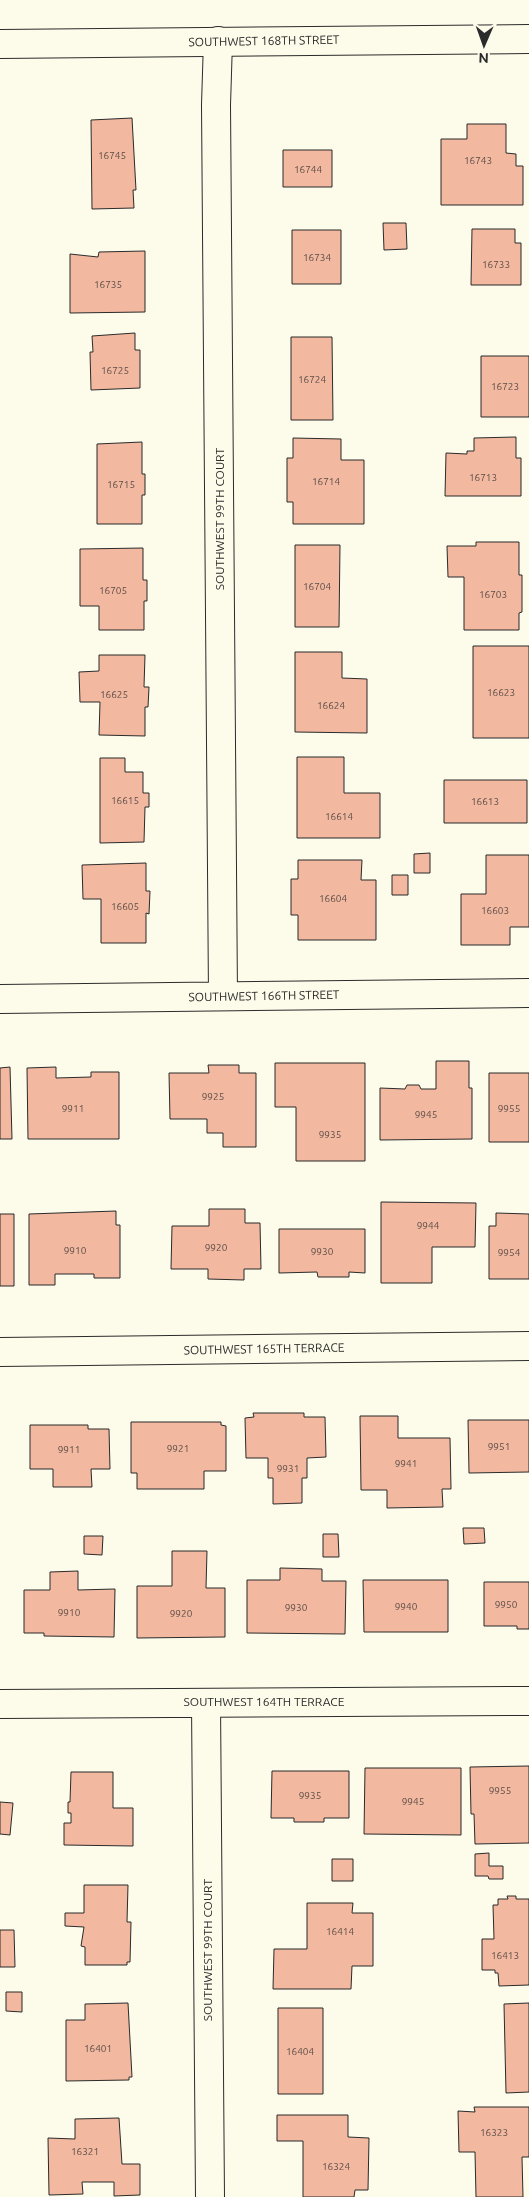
<svg xmlns="http://www.w3.org/2000/svg" width="529" height="2197" font-family="Ubuntu,sans-serif">
<style>
.building{fill:#f2b8a0;stroke:#2b2b2b}
.lines{fill:none;stroke-linecap:round;stroke-linejoin:round}
.minor-casing{stroke:#2b2b2b;stroke-width:30}
.tertiary-casing{stroke:#2b2b2b;stroke-width:30}
.minor{stroke:#fdfbea;stroke-width:28}
.tertiary{stroke:#fdfbea;stroke-width:28}
.labels{text-anchor:middle;stroke-width:4;stroke-linejoin:round;paint-order:stroke}
.number-label{font-size:10px;fill:#5d4e48}
.street-label{font-size:12px;fill:#2b2b2b;stroke:#fdfbea}
</style>
<rect width="100%" height="100%" fill="#fdfbea"/>
<path class="building" d="M132 118 136 190H133L134 208 92 209 91 120Z
M467 124H506V153L516 154V166H523V205H441V139H467Z
M283 150H332V187H283Z
M383 223H406L407 249 384 250Z
M472 229H515V243H521V285H471Z
M292 230H341V284H292Z
M145 251V312L70 313V254L98 257 99 252Z
M135 333V350H140V388L91 390 90 352H93L92 336Z
M291 337H332L333 420H291Z
M481 356H529V417H481Z
M516 437V458H521V496H445L446 453 467 454V451H474V438Z
M293 438 341 439V460H364V524H293V502H287V458H293Z
M142 442V474H145V495H142V524H97V444Z
M476 542H519V575H522V612L519 613V630H464V577H448L447 546H476Z
M295 545H340L339 627H295Z
M143 548V580H147V601H144V630H99V606H80V549Z
M473 646H529V738H473Z
M295 652H342V678L367 679V733L295 732Z
M99 655H145L144 687H149L148 707H145V736L99 735 100 702H80L79 672 99 671Z
M297 757H344V793H380V838H297Z
M100 758H125V772H143V793H149V807H145L144 842 100 843Z
M444 780H527V823H444Z
M430 853V873H414V854Z
M486 855H529V927H510V945H461V894H486Z
M298 860H362L361 880H376V940H298V915H291V879H298Z
M146 863V891H150L149 914 146 913V943H101V899H83L82 865Z
M392 875H408V895H392Z
M436 1061H469V1088H472V1139L380 1140V1088L405 1089 407 1085H419L421 1089H436Z
M275 1063H365V1161H296V1107H275Z
M208 1065H239V1073H256V1147H223V1133H207V1119H170L169 1073H209Z
M10 1067 12 1139H0V1068Z
M56 1067V1078L91 1077V1072H119V1139H28L27 1068Z
M489 1073H529V1142H489Z
M381 1202 476 1203 475 1247H432V1283H381Z
M209 1209H245V1223H260L261 1269H244V1280L208 1279V1269H171L172 1226H209Z
M116 1211V1225H120V1278H94V1274H55V1285H29V1214Z
M496 1213 529 1214V1279H489V1226H496Z
M0 1214H14V1286H0Z
M279 1229H365V1273L349 1272V1277H318L317 1272 279 1273Z
M253 1413H304V1417H325L326 1457 307 1458V1478H302V1503L273 1504V1478H268V1458H246L245 1418 254 1417Z
M360 1416H398V1438H450L451 1489H442L443 1507 387 1508V1490H361Z
M468 1420H529V1472L469 1473Z
M131 1422H221V1425L226 1426V1471H204V1489H137V1473H131Z
M30 1425H88V1429H109L110 1469H91L92 1487H53V1469H30Z
M463 1528H484L485 1543 464 1544Z
M323 1534H338L339 1557H323Z
M84 1536H103L102 1555 84 1554Z
M172 1551H207L206 1588H225V1637L137 1638V1586H172Z
M280 1568 322 1569V1581H346L345 1634 247 1633V1580H280Z
M78 1571V1590L115 1589 114 1637 44 1636V1633H24V1590H50V1572Z
M363 1580H448V1632H364Z
M484 1582H529V1629H517V1626H484Z
M529 1766V1843L475 1844 474 1814H471L470 1767Z
M365 1768H461V1835L364 1834Z
M272 1771H349V1818H324V1822H294V1818H271Z
M71 1772H113V1808H133V1846L64 1845V1823H71V1813H68V1802H70Z
M0 1802 13 1803 10 1835 0 1834Z
M489 1853V1866H503V1879H489L488 1876H475V1854Z
M332 1859H353V1881H332Z
M84 1885H128L127 1922H131L130 1962H127V1965H85V1947L81 1946 84 1927 65 1926V1913H84Z
M507 1896H516V1899H529V1985L499 1986 498 1973H495V1970H482V1939H494L493 1905H498V1899H508Z
M307 1903H353L352 1913H373V1966H352L351 1989H273L274 1949H307Z
M0 1930H14L15 1967H0Z
M6 1992H22V2012L6 2011Z
M128 2003 132 2077H129V2080L66 2081V2020H85V2004Z
M529 2003V2092L506 2093 504 2004Z
M278 2008H323V2094H278Z
M474 2107H529V2157H522L523 2197H476L475 2152H459L458 2111 475 2112Z
M277 2115H348V2137L369 2138 368 2190H355L354 2197H303V2141H277Z
M119 2118 122 2164H140V2195L114 2196V2182H82L83 2194 49 2195 48 2138 75 2139V2119Z"/>
<g class="lines">
<g class="minor-casing">
<path id="minor" d="M218 41 216 105 223 996
M0 999 529 993
M0 1352 529 1346
M206 1703 210 2197
M0 1704 529 1701"/>
</g>
<g class="tertiary-casing">
<path id="tertiary" d="M0 44 529 39"/>
</g>
<use href="#minor" class="minor"/>
<use href="#tertiary" class="tertiary"/>
</g>
<g class="labels">
<g class="number-label">
<text x="112" y="159">16745</text>
<text x="478" y="164">16743</text>
<text x="308" y="173">16744</text>
<text x="317" y="261">16734</text>
<text x="496" y="268">16733</text>
<text x="108" y="288">16735</text>
<text x="115" y="374">16725</text>
<text x="312" y="383">16724</text>
<text x="505" y="390">16723</text>
<text x="483" y="481">16713</text>
<text x="326" y="485">16714</text>
<text x="121" y="488">16715</text>
<text x="317" y="590">16704</text>
<text x="113" y="594">16705</text>
<text x="493" y="598">16703</text>
<text x="501" y="696">16623</text>
<text x="114" y="698">16625</text>
<text x="331" y="709">16624</text>
<text x="125" y="804">16615</text>
<text x="485" y="805">16613</text>
<text x="339" y="820">16614</text>
<text x="333" y="902">16604</text>
<text x="125" y="910">16605</text>
<text x="495" y="914">16603</text>
<text x="213" y="1100">9925</text>
<text x="73" y="1112">9911</text>
<text x="509" y="1112">9955</text>
<text x="426" y="1118">9945</text>
<text x="330" y="1138">9935</text>
<text x="428" y="1229">9944</text>
<text x="216" y="1251">9920</text>
<text x="75" y="1254">9910</text>
<text x="322" y="1255">9930</text>
<text x="509" y="1256">9954</text>
<text x="499" y="1450">9951</text>
<text x="178" y="1452">9921</text>
<text x="69" y="1453">9911</text>
<text x="406" y="1467">9941</text>
<text x="288" y="1472">9931</text>
<text x="506" y="1608">9950</text>
<text x="406" y="1610">9940</text>
<text x="296" y="1611">9930</text>
<text x="69" y="1616">9910</text>
<text x="181" y="1617">9920</text>
<text x="500" y="1794">9955</text>
<text x="310" y="1799">9935</text>
<text x="413" y="1805">9945</text>
<text x="340" y="1935">16414</text>
<text x="505" y="1959">16413</text>
<text x="98" y="2052">16401</text>
<text x="300" y="2055">16404</text>
<text x="494" y="2136">16323</text>
<text x="85" y="2155">16321</text>
<text x="336" y="2170">16324</text>
</g>
<g class="street-label">
<text transform="translate(264 41) rotate(-1)" y="4">SOUTHWEST 168TH STREET</text>
<text transform="translate(220 519) rotate(-90)" y="4">SOUTHWEST 99TH COURT</text>
<text transform="translate(264 996) rotate(-1)" y="4">SOUTHWEST 166TH STREET</text>
<text transform="translate(264 1349) rotate(-1)" y="4">SOUTHWEST 165TH TERRACE</text>
<text x="264" y="1706">SOUTHWEST 164TH TERRACE</text>
<text transform="translate(208 1950) rotate(-90)" y="4">SOUTHWEST 99TH COURT</text>
</g>
</g>
<g transform="translate(484 45) rotate(182)" stroke="#fdfbea" stroke-width="4" paint-order="stroke">
<path d="M0-4L9 19L0 12L-9 19Z" fill="#2b2b2b"/>
<text y="-8" font-size="14" font-weight="bold" text-anchor="middle" fill="#2b2b2b">N</text>
</g>
</svg>
